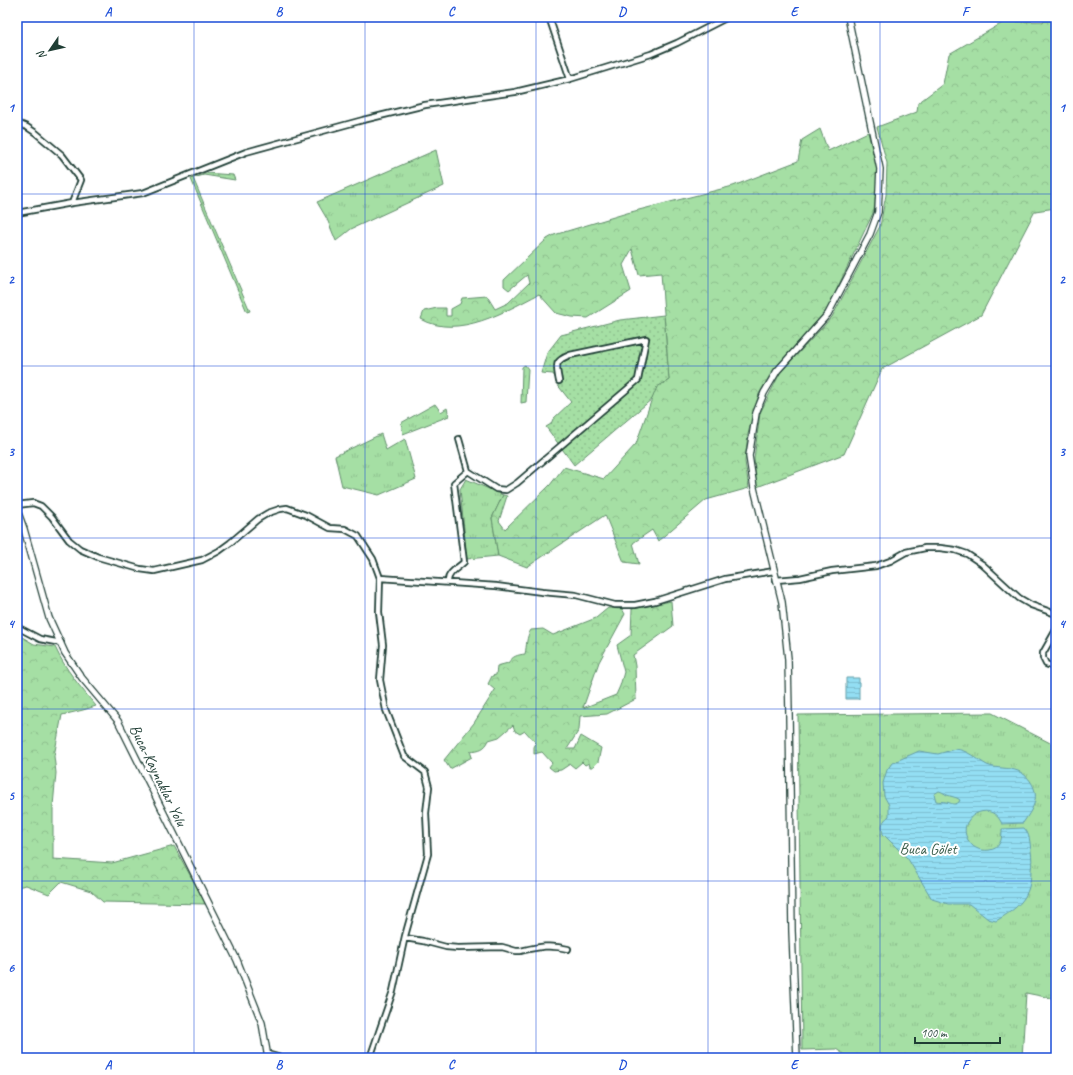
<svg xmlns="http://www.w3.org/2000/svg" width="1073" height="1075" font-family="Caveat,sans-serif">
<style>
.grass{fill:url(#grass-tufts);stroke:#628e6c}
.forest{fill:url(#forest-crowns);stroke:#628e6c}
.garden{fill:url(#garden-dots);stroke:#628e6c}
.water{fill:url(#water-rules);stroke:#659ea7;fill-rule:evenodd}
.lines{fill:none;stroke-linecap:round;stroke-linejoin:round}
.minor-casing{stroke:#1f3d34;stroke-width:8}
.tertiary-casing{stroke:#1f3d34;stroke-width:8}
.minor{stroke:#fff;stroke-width:4.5}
.tertiary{stroke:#fff;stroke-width:5.5}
.grid{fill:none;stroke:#1d4ed8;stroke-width:1;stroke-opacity:0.55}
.labels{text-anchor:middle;stroke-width:4;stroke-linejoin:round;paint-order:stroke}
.street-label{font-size:16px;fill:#1f3d34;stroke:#fff}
.park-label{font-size:16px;fill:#3a5d4a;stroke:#fff}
.neatline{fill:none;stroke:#1d4ed8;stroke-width:1.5}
.grid-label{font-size:13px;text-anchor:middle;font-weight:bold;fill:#1d4ed8}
</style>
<defs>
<pattern id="grass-tufts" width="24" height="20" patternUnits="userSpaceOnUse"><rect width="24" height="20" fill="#a5dfa4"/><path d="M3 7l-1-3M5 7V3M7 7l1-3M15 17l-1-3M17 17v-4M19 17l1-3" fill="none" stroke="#8ec08e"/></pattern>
<pattern id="forest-crowns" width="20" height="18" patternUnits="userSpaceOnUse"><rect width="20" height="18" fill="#a5dfa4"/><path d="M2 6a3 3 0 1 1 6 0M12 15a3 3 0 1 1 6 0" fill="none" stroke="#8ec08e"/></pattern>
<pattern id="garden-dots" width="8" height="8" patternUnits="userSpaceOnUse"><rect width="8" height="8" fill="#a5dfa4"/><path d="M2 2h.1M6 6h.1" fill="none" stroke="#8ec08e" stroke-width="1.8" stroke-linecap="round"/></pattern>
<pattern id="water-rules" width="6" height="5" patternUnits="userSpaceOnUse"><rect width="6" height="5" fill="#93def3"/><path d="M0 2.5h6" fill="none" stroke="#7ebfd1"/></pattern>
</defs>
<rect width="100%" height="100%" fill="#fff"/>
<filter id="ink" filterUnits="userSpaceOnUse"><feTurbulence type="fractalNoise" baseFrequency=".025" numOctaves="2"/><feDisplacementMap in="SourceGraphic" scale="8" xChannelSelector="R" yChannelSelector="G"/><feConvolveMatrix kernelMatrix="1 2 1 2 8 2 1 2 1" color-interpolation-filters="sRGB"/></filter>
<g filter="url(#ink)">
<path class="grass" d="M436 150 444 186 351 229 336 241 327 219 317 202Z
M525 365 528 369 526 402 521 403 522 367Z
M435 404 441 412 447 408 449 416 403 434 401 423Z
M381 434 386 450 405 439 416 479 379 495 342 486 335 456Z
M466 479 503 495 492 518 498 556 467 559 460 489Z
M992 713 1056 746V999L1026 993 1022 1058H854L845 1055 836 1049 802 1050 798 715Z"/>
<path class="forest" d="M1052 21 1056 25V208L1035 211 981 315 882 369 844 454 757 487 754 459 760 413 780 373 832 317 880 226 886 195 887 163 877 127 917 112 918 103 943 84 949 54 1004 22Z
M820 129 828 151 868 132 878 174 874 211 826 312 773 370 759 394 748 434 745 462 749 488 706 500 658 541 652 530 633 543 639 564 624 562 605 515 527 567 498 556 492 518 503 495 507 496 499 521 505 529 550 485 564 467 604 479 636 444 656 387 669 380 661 273 639 275 632 249 623 265 631 291 588 318 572 317 556 313 539 294C506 311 458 340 421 319L424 311 437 308H446V316H451V309L460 304 462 298 487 296 495 309 508 303 529 283 527 275 509 290 504 286V280L547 239 554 235 627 213 733 186 798 161 802 140Z
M206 173 233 175 235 180 204 175 193 178 250 311 247 312 191 179Z
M671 601 673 626 633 655 635 666 636 699 607 714 580 716 579 730 567 749H575L581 736 601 748 598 762 593 767H590L589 763 585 765 582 762 575 768 570 764 561 770 554 771 549 767 552 763 542 752 534 754V747L536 743 525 731 520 734 515 731 513 725 499 737 489 740C485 749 480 750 470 751L472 757 450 769 444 760 474 723 495 690 488 684 492 676 496 675 497 666 508 663C513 656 517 655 525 654 527 645 526 637 531 630L543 629 553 635 596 618 608 608 622 609 625 614 599 662 583 708 616 695 620 686 624 672 617 645 631 635 632 609Z
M17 634 34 644 55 647C65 669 81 688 96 706L83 710 62 715 54 756 56 773 53 806V859L112 863 174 846 206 904 103 902 91 891 61 882 49 894 26 885 17 887Z"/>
<path class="garden" d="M664 315 669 380 657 387 652 399 574 465 546 427 551 424 553 419 571 402 556 383V379L553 374 541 373 547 353 561 335 620 320Z"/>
<path class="water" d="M846 678H859V699H846Z
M955 749C968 750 976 759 987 765 996 769 1008 767 1018 771 1030 776 1039 791 1034 804 1032 810 1027 817 1023 823L1002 824C991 797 955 818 968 840 970 843 973 847 976 848 983 852 996 851 999 844 1002 840 1002 834 1002 829L1024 828C1030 834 1030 843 1031 851 1032 857 1032 864 1031 870 1031 898 1019 907 996 921L988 919 969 904H948L932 899 908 859 883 834C881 824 882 822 889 816V805L884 796 883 783 887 770 892 763 919 751 938 754ZM939 791 942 792 947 795 957 798 960 800 959 802C954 806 952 803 946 802 943 801 939 802 936 801L934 794Z"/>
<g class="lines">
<g class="minor-casing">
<path id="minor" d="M549 17 570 79
M17 123 27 127 36 133 62 155 81 180 72 203
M17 213 72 203 143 193 246 152 363 120 425 105 515 92 570 79 651 54 677 43 728 17
M468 471 496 489 506 490 517 483 638 380 646 339 570 355C554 361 556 365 559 381
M17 505 33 503 41 506 52 517 69 540 80 549 98 557 140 569 154 571 202 560 219 551 230 543 258 519 268 513 280 509 287 508 306 515 330 528 345 529 358 536 373 559 380 578 379 612 383 645 380 680 386 710 404 756 425 772 429 787 426 813 428 854 405 936 393 991 370 1058
M380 578 496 586 542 592 576 595 615 605H635L655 601 725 579 774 571
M776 580 800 578 832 571 876 566 890 561 906 552 925 548H940L955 550 967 554 982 564 1019 598 1031 605 1056 614
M448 582C447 573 458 568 464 562L454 483 468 471 459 439
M17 627 40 639 61 643
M1056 630 1043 653V658L1046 664 1056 668
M405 938 423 941 446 947 458 948 502 947 516 951H520C538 947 549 944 568 949
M267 1054 281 1058"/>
</g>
<g class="tertiary-casing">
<path id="tertiary" d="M17 510 24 529 49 618 65 653 82 678 118 721 237 960 262 1023 268 1058
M797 1058 792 931 789 714 788 659 782 602 754 488 749 456 756 413 764 393 777 371 828 314 870 234 878 212 880 169 848 17"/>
</g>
<use href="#minor" class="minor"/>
<use href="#tertiary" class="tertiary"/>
</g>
</g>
<path class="grid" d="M194 17V1058M365 17V1058M536 17V1058M708 17V1058M880 17V1058M17 194H1056M17 366H1056M17 538H1056M17 709H1056M17 881H1056"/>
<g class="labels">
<g class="street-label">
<text transform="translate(159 775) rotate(64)" y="6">Buca-Kaynaklar Yolu</text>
</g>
<g class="park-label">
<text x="928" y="854">Buca Gölet</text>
</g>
</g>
<rect width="1073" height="1075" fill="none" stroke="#fff" stroke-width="44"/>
<g transform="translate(50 50) rotate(236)" stroke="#ffffff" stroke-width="3" paint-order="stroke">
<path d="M0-3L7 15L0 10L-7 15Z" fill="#1f3d34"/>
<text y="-6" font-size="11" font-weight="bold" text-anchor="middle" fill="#1f3d34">N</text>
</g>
<path d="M915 1037v6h85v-6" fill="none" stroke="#1f3d34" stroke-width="2"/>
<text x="921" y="1037" font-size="12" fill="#1f3d34" stroke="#ffffff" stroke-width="3" paint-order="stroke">100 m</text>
<rect x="22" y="22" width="1029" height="1031" class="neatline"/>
<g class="grid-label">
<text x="108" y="16">A</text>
<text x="279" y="16">B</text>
<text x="451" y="16">C</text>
<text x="622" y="16">D</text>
<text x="794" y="16">E</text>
<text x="965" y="16">F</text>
<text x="11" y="112">1</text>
<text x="1062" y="112">1</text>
<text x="11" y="284">2</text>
<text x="1062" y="284">2</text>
<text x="11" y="456">3</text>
<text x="1062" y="456">3</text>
<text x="11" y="628">4</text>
<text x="1062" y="628">4</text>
<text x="11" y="800">5</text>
<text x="1062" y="800">5</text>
<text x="11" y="972">6</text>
<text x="1062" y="972">6</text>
<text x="108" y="1069">A</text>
<text x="279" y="1069">B</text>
<text x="451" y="1069">C</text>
<text x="622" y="1069">D</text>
<text x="794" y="1069">E</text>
<text x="965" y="1069">F</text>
</g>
</svg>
